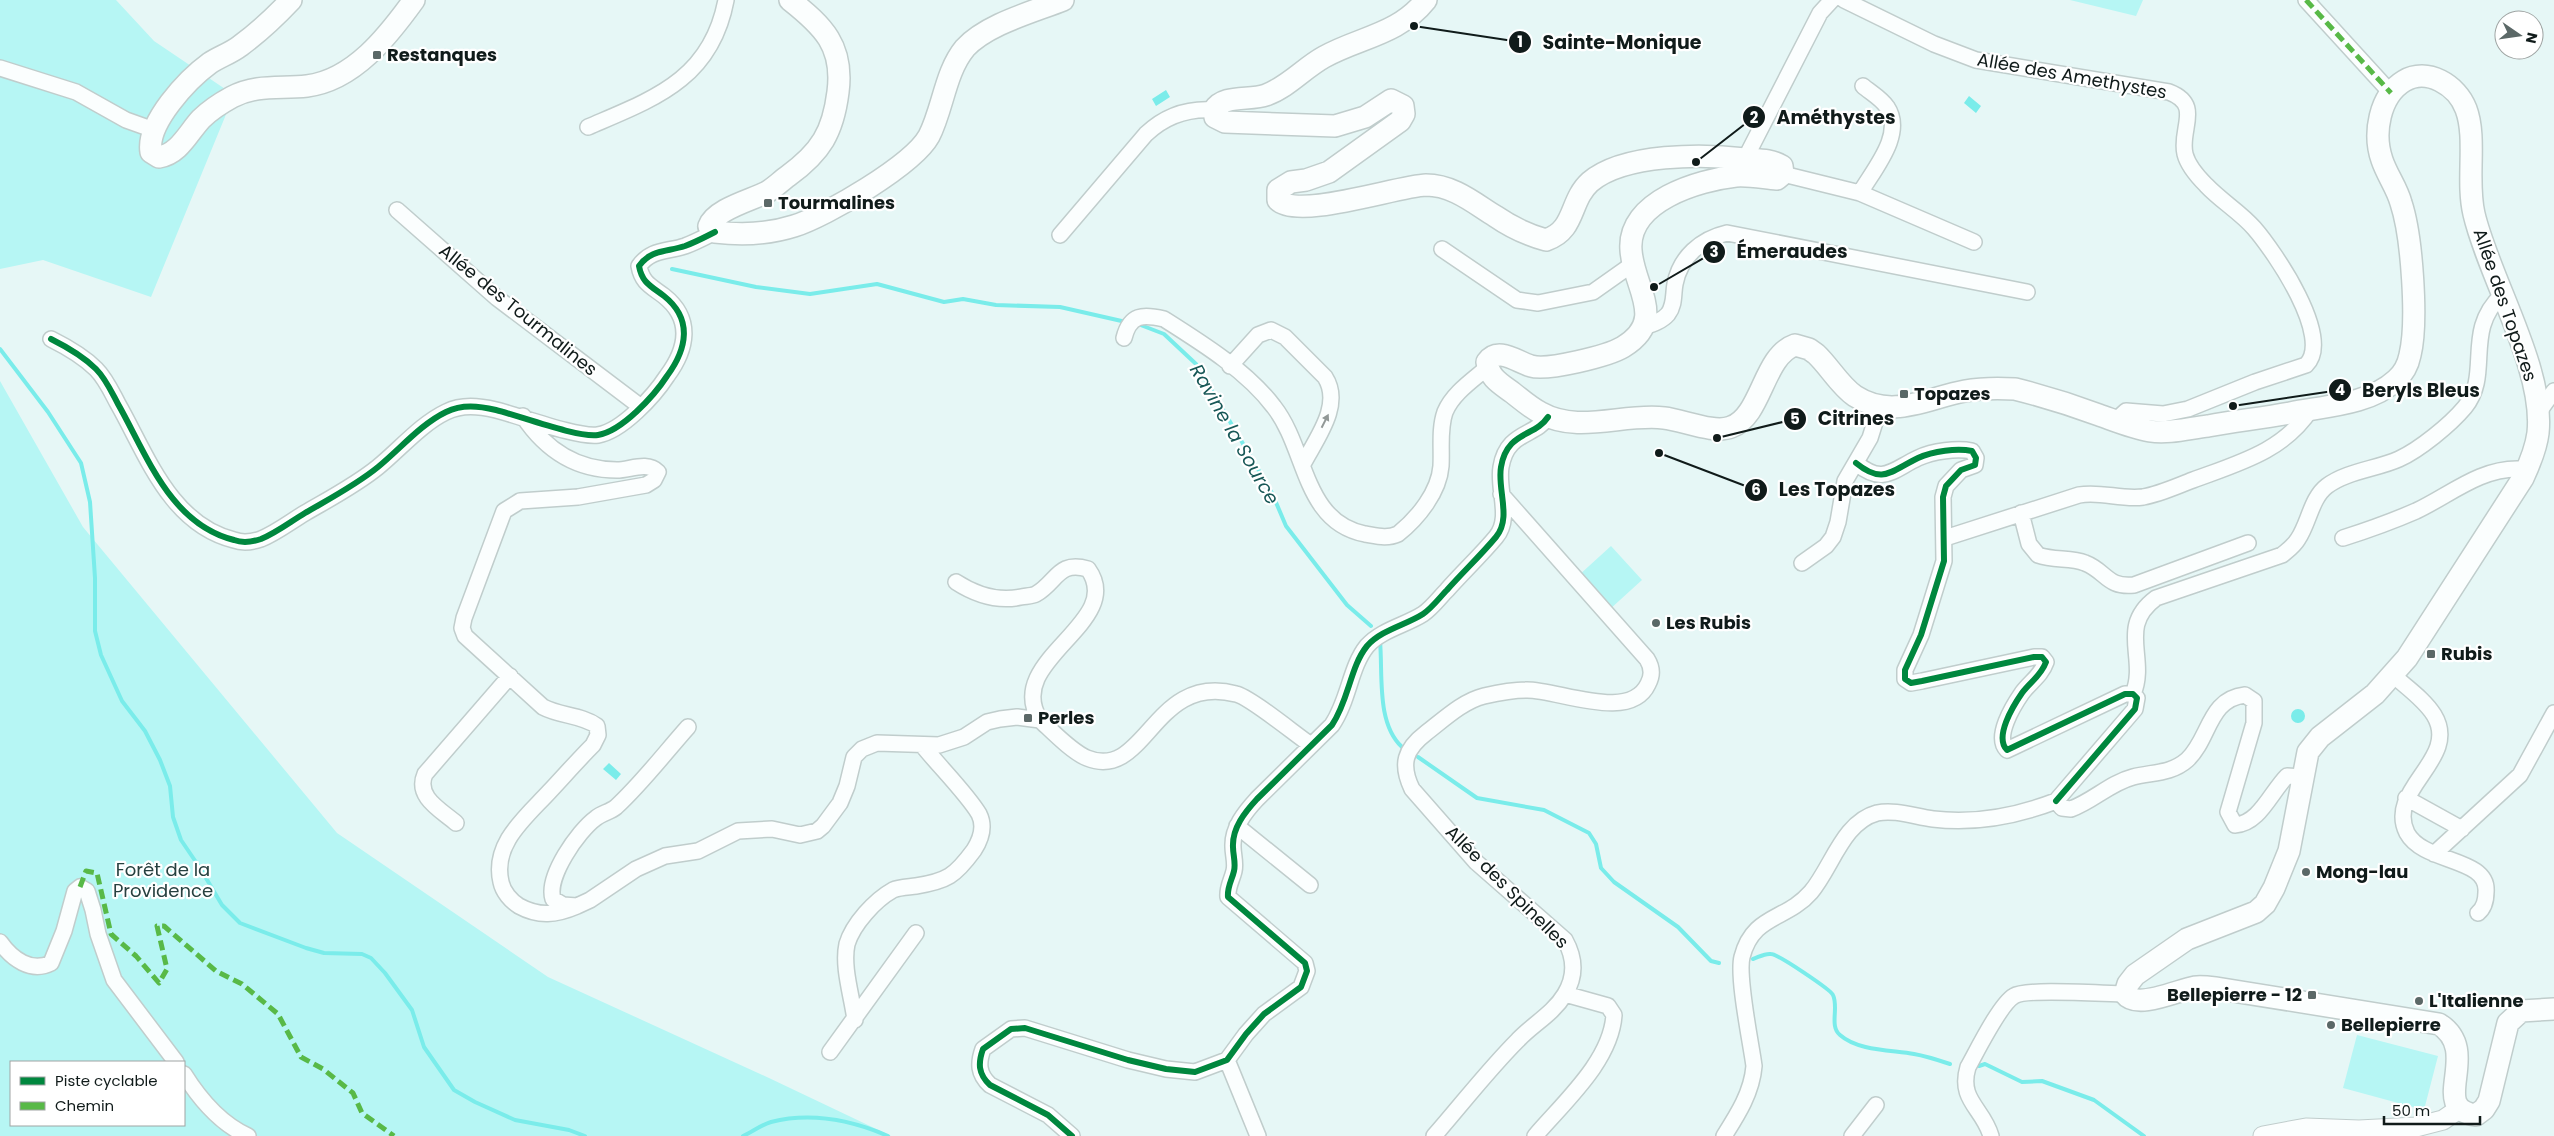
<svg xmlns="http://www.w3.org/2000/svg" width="2554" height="1136" font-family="Poppins,sans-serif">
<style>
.green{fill:#b6f6f4;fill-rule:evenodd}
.water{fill:#7aecea}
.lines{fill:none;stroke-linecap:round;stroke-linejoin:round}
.stream{stroke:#7aecea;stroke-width:4}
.minor-casing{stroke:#c0cdcc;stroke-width:18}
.tertiary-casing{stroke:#c0cdcc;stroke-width:21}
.secondary-casing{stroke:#c0cdcc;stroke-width:24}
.minor{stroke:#fbfefe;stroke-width:15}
.tertiary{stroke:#fbfefe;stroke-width:19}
.secondary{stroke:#fbfefe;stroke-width:21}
.quiet{stroke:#58b947;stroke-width:5;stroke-dasharray:10 5;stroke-linecap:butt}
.cycleway-casing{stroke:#fff;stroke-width:9}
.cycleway{stroke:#00873e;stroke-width:6}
.oneway{fill:#919897}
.poi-dot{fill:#5b6867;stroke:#fff;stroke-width:2}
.labels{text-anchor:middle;stroke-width:4.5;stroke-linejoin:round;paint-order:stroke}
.poi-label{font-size:18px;font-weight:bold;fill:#101b1a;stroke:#fff;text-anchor:start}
.street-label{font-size:18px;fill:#101b1a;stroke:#fff}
.park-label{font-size:18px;fill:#274140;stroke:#fff}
.water-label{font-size:19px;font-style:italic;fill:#185857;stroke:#fff}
.leader{fill:none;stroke:#101b1a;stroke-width:2}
.callout-dot{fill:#101b1a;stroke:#fff;stroke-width:2}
.mark-label{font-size:15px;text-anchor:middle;font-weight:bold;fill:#fff}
.callout-label{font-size:19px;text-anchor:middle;font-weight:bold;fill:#101b1a;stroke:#fff;stroke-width:4.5;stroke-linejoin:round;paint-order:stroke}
</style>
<rect width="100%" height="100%" fill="#e6f7f6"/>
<path class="green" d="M0 0H116L154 41 234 95 151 297 43 260 0 269Z
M2070 0H2143L2136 16Z
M0 381 83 527 337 833 548 977 769 1078 891 1136H0ZM11 1062H184V1125H11Z
M1611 546 1642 580 1609 610 1578 576Z
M2357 1035 2438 1056 2424 1110 2343 1088Z"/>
<path class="water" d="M1166 90 1170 97 1156 106 1152 99Z
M1969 96 1981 106 1976 113 1964 103Z
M2291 716a7 7 0 1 1 14 0a7 7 0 1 1-14 0Z
M609 763 621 774 616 780 603 769Z"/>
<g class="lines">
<path class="stream" d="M672 269 756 287 810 294 877 284 944 302 963 299 996 305 1060 307 1126 322
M1138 324 1164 334 1196 364 1272 493 1286 526 1347 605 1371 626
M0 349 48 412 81 463 90 502 95 578V631L101 655 122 701 145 731 160 760 170 786 173 817 181 840 200 868 222 905 240 923 306 948 324 953 362 954 371 958 385 973 412 1010 424 1047 454 1090 475 1102 515 1120 569 1130 585 1136
M1380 641C1383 674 1376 723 1402 747
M1418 757 1477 798 1544 810 1589 833 1596 844 1601 868 1614 882 1678 927 1711 961 1719 963
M1753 959C1759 957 1765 953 1771 954 1778 954 1831 990 1833 995 1839 1008 1829 1026 1840 1035 1858 1051 1892 1050 1914 1054 1926 1056 1938 1060 1950 1064
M1979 1066 1985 1064 2022 1082 2042 1081 2094 1100 2144 1136
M743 1136C752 1132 761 1125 771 1122 811 1112 851 1120 888 1136"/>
<g class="minor-casing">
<path id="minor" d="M1844 0 1934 44 1976 60 2169 92C2203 105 2179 129 2185 154 2188 166 2198 177 2206 185 2221 201 2240 212 2254 228 2274 251 2334 338 2306 365L2255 382 2188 409 2163 414 2126 411 2115 421
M2306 0 2391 93
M0 68 76 92 126 120 154 130
M588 127C653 99 711 80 726 0
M1745 159 1820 13 1832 0
M1783 174 1860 193 1974 242
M1860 193C1874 169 1905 134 1887 107 1882 99 1870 92 1863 86
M397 210 497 298 641 407
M1060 235 1146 134C1165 116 1187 108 1214 110
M1442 249 1517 300 1538 303 1593 292 1634 263
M1644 327C1653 324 1662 321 1668 314 1675 305 1673 294 1675 284 1680 257 1701 239 1727 233L2027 292
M1124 338C1130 314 1143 314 1164 319 1202 343 1247 371 1274 407 1307 449 1303 522 1365 534 1377 536 1387 539 1398 534 1418 518 1439 492 1441 466 1442 448 1439 429 1445 412 1453 393 1473 380 1488 367
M51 339C67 347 83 356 96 369 106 379 112 393 118 404 147 455 170 524 234 540 242 543 252 542 261 539 276 533 290 522 305 513 329 499 356 485 378 467 400 449 421 424 446 412 462 404 479 406 496 410 520 416 578 438 598 435 622 431 654 396 667 376 687 349 693 319 664 296 651 286 642 283 639 266 651 249 667 252 685 246 696 242 705 237 715 232
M1230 366 1258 335 1271 330 1285 337 1325 377C1343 405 1316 439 1303 464
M2538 413 2554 391
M523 416C545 449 576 470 617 470 630 470 647 461 658 472L654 480 646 485 578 497 520 501 504 511 464 618 462 628 465 636 543 707C560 716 582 715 597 726L598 735 593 745C578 760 564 776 549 792 525 818 492 844 501 882 503 892 511 901 519 906 539 917 556 915 577 906
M1856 463C1883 485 1891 471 1918 458 1933 451 1957 448 1972 451L1976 458 1975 465 1961 470 1946 486 1943 497 1944 561 1921 635 1905 670V679L1911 683 1922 681 2034 657H2042L2046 662C2041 676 2030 682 2022 693 2013 706 1994 737 2007 750L2125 694H2133L2137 698 2135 709 2056 801
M2021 513 2029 544 2038 555C2054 561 2071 557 2085 563 2106 571 2107 588 2134 585L2248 543
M1945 538 2079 495C2101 491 2121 500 2143 497 2160 494 2177 486 2193 480 2239 463 2284 451 2311 409
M2343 538C2368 530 2393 521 2416 511 2450 495 2480 468 2519 469L2523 478
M1802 563 1826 546 1833 537 1838 522 1845 481 1870 438 1880 406
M956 582C976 595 997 602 1021 597 1026 596 1032 596 1036 594 1057 582 1058 560 1088 569 1127 623 1002 660 1040 720 1052 731 1072 752 1087 758 1146 782 1153 672 1236 694 1250 697 1296 735 1311 745
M2393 675C2406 687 2424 699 2434 715 2461 759 2385 789 2407 833 2424 864 2489 857 2486 892 2486 900 2484 908 2478 913
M2133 694C2148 658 2117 627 2156 598L2282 555C2288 550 2294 546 2298 539 2309 523 2311 498 2327 486 2347 471 2377 469 2399 459 2419 450 2450 425 2465 407 2492 374 2463 331 2502 295
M688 727C664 754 642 783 616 807 610 812 602 813 596 818 578 831 546 877 553 899L563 905 577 906 590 900 636 869 665 856 698 851 738 831 772 829 800 835 817 831 823 826 840 803 847 786 854 757 862 749 877 743 939 745 964 737 987 722 1000 719 1017 717 1040 720
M2406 798 2462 829
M2056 801 2062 808 2071 809C2093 801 2110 783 2133 777 2152 772 2171 774 2187 760 2210 739 2208 699 2245 695L2254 701V723L2228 812 2235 825C2259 824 2271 792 2287 776L2302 777
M456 823C441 810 415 797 425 774L510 676
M1237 826 1310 885
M2434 854 2520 775 2554 713
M0 942C12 959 31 973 51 963L64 931 75 891 80 887 87 891 93 910 98 934 114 980 176 1062
M855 1020C852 996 842 967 847 944 853 924 875 900 893 890 899 887 909 887 916 886 947 881 955 876 974 850 981 839 985 826 979 814 968 795 938 765 923 746
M830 1052 916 933
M1227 1060 1258 1136
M184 1074C199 1098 221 1124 248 1136
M1072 1136 1048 1115 990 1085C978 1074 978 1063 983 1049L1011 1029 1025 1028 1128 1060 1166 1069 1195 1072 1227 1060 1246 1034 1264 1014 1301 987 1307 971 1305 963 1228 897C1227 887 1232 880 1234 871 1236 863 1233 855 1233 847 1232 828 1245 812 1257 799L1332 725C1349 700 1350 667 1367 646 1381 630 1406 625 1423 614 1432 608 1440 597 1447 590 1463 572 1481 555 1496 537 1512 518 1497 489 1501 467 1507 431 1535 437 1548 417
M1434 1136C1462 1104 1488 1070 1518 1040 1533 1024 1553 1014 1565 994 1576 976 1575 958 1565 940L1476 862 1412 789C1400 764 1405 749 1426 733 1443 720 1463 701 1484 696 1497 693 1512 690 1526 690 1557 689 1630 723 1648 684 1653 675 1652 667 1647 659L1501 494
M1535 1136C1564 1102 1611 1061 1614 1015L1608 1006 1565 994
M1724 1136C1738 1114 1752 1092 1754 1066 1751 1043 1737 977 1742 957 1753 914 1786 921 1811 892 1832 867 1843 822 1877 813 1895 809 1916 817 1933 819 1975 824 2017 816 2056 801
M1852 1136 1876 1105
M1991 1136C1983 1108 1958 1100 1968 1067 1977 1051 2000 1004 2014 996 2026 988 2106 994 2125 994"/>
</g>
<g class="tertiary-casing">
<path id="tertiary" d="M2263 1136 2306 1128 2359 1130 2416 1127 2443 1120 2459 1109"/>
</g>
<g class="secondary-casing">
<path id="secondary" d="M291 0C275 17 259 32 240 46 231 53 219 57 210 63 188 79 146 123 151 152L159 157C179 154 188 133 201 119 210 110 221 103 232 97 257 84 280 89 307 86 354 80 388 36 414 0
M790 0C823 26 844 46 838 92 833 132 821 152 788 176 781 181 774 188 767 192 752 200 715 209 709 226L715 232C740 235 769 234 794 226 826 216 913 165 929 136 943 109 945 72 965 48 987 24 1033 12 1063 0
M1426 0C1398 35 1360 37 1324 57 1304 68 1288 87 1266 95 1250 101 1223 94 1214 110L1215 117 1225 122 1335 126 1365 117 1391 100 1403 106 1404 114 1400 121 1329 172 1306 180 1291 182 1278 190V200C1297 220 1398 186 1426 185 1453 185 1474 203 1495 216 1511 227 1528 235 1546 240 1576 230 1569 201 1590 182 1624 153 1704 154 1745 159 1759 160 1770 159 1782 166L1783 174 1777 179C1764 178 1749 175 1736 176 1699 180 1627 201 1631 250 1633 287 1668 320 1623 347 1608 356 1547 371 1531 366 1517 362 1498 346 1487 362 1489 378 1501 384 1513 393 1522 400 1531 408 1541 413 1578 434 1624 413 1664 418 1683 420 1714 434 1731 427 1762 416 1763 356 1795 345L1809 349 1816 354C1829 366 1840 386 1855 396 1892 420 1927 398 1965 391 1982 388 1998 388 2015 389 2043 396 2072 405 2099 415 2116 421 2133 428 2150 431 2169 434 2190 428 2208 426 2236 421 2263 418 2290 413 2324 406 2369 405 2396 380 2403 374 2408 365 2410 355 2418 322 2412 236 2401 203 2397 188 2387 175 2382 160 2373 134 2379 96 2404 81 2427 67 2457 85 2466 109 2477 138 2466 181 2474 214 2489 278 2545 369 2538 433 2536 449 2530 463 2523 478L2407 658 2375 694 2320 737 2308 752 2289 851 2274 888 2265 904 2256 912 2187 939 2135 975 2128 984 2125 994C2137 1010 2178 990 2195 987 2201 986 2208 987 2215 988L2439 1024C2483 1052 2427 1109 2476 1115L2484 1109 2489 1101 2508 1023 2521 1011 2554 1009"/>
</g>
<use href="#minor" class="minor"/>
<use href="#tertiary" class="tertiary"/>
<use href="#secondary" class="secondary"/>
<path class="quiet" d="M2306 0 2391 93
M80 887 86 871 97 873 111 934 136 956 159 983 167 969 157 926H164L216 971 242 984 278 1014 301 1057 323 1069 353 1093 362 1113 394 1136"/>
<g class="cycleway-casing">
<path id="cycleway" d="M51 339C67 347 83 356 96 369 106 379 112 393 118 404 147 455 170 524 234 540 242 543 252 542 261 539 276 533 290 522 305 513 329 499 356 485 378 467 400 449 421 424 446 412 462 404 479 406 496 410 520 416 578 438 598 435 622 431 654 396 667 376 687 349 693 319 664 296 651 286 642 283 639 266 651 249 667 252 685 246 696 242 705 237 715 232
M1856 463C1883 485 1891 471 1918 458 1933 451 1957 448 1972 451L1976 458 1975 465 1961 470 1946 486 1943 497 1944 561 1921 635 1905 670V679L1911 683 1922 681 2034 657H2042L2046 662C2041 676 2030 682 2022 693 2013 706 1994 737 2007 750L2125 694H2133L2137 698 2135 709 2056 801
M1072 1136 1048 1115 990 1085C978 1074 978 1063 983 1049L1011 1029 1025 1028 1128 1060 1166 1069 1195 1072 1227 1060 1246 1034 1264 1014 1301 987 1307 971 1305 963 1228 897C1227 887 1232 880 1234 871 1236 863 1233 855 1233 847 1232 828 1245 812 1257 799L1332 725C1349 700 1350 667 1367 646 1381 630 1406 625 1423 614 1432 608 1440 597 1447 590 1463 572 1481 555 1496 537 1512 518 1497 489 1501 467 1507 431 1535 437 1548 417"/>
</g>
<use href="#cycleway" class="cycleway"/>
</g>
<defs><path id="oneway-solid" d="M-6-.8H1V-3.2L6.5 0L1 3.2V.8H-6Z" transform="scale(1.25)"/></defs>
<use class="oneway" href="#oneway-solid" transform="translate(1325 421) rotate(-63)"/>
<g class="poi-dot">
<rect x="372" y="50" width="10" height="10" rx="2.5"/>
<rect x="763" y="198" width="10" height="10" rx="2.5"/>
<rect x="1899" y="389" width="10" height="10" rx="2.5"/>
<circle cx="1656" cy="623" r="5"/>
<rect x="2426" y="649" width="10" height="10" rx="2.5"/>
<rect x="1023" y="713" width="10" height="10" rx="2.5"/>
<circle cx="2306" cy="872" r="5"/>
<rect x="2307" y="990" width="10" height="10" rx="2.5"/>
<circle cx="2419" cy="1001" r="5"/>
<circle cx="2331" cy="1025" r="5"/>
</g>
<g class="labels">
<g class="poi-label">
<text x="387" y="61">Restanques</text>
<text x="778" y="209">Tourmalines</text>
<text x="1914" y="400">Topazes</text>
<text x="1666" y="629">Les Rubis</text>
<text x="2441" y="660">Rubis</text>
<text x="1038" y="724">Perles</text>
<text x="2316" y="878">Mong-lau</text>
<text x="2302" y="1001" text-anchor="end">Bellepierre - 12</text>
<text x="2429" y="1007">L'Italienne</text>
<text x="2341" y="1031">Bellepierre</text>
</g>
<g class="street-label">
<text transform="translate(2072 76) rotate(10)" y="6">Allée des Amethystes</text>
<text transform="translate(2505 305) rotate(71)" y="6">Allée des Topazes</text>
<text transform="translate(518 310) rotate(39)" y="6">Allée des Tourmalines</text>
<text transform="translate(1507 887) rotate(45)" y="6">Allée des Spinelles</text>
</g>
<g class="park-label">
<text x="163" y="876">Forêt de la<tspan x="163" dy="21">Providence</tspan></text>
</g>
<g class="water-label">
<text transform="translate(1235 434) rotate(60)" y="7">Ravine la Source</text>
</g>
</g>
<path class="leader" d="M1414 26L1520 42M1696 162L1754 117M1654 287L1714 252M2233 406L2340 390M1717 438L1795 419M1659 453L1756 490"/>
<g class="callout-dot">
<circle cx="1414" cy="26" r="5"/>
<circle cx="1696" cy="162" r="5"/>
<circle cx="1654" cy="287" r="5"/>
<circle cx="2233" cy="406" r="5"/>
<circle cx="1717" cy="438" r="5"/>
<circle cx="1659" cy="453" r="5"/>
<circle cx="1520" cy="42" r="12"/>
<circle cx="1754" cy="117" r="12"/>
<circle cx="1714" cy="252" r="12"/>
<circle cx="2340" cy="390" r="12"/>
<circle cx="1795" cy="419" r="12"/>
<circle cx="1756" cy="490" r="12"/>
</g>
<g class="mark-label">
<text x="1520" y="47">1</text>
<text x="1754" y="123">2</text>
<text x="1714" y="257">3</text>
<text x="2340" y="395">4</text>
<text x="1795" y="424">5</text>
<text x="1756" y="495">6</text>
</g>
<g class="callout-label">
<text x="1622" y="49">Sainte-Monique</text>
<text x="1836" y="124">Améthystes</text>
<text x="1792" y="258">Émeraudes</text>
<text x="2421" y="397">Beryls Bleus</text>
<text x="1856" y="425">Citrines</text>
<text x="1837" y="496">Les Topazes</text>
</g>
<rect x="10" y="1061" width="175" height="65" fill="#ffffff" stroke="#9fa4a3"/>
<rect x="20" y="1077" width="25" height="8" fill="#00873e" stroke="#9fa4a3"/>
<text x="55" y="1086" font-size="15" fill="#101b1a">Piste cyclable</text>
<rect x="20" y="1102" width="25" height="8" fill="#58b947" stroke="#9fa4a3"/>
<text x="55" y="1111" font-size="15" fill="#101b1a">Chemin</text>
<g transform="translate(2519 35) rotate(103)"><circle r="24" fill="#ffffff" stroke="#9fa4a3"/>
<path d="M0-4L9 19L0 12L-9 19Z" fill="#5b6867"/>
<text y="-8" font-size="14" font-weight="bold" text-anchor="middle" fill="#101b1a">N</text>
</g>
<path d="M2384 1116v8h96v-8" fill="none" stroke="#101b1a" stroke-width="2.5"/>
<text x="2392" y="1116" font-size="15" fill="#101b1a" stroke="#ffffff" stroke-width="4" paint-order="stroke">50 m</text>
</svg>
